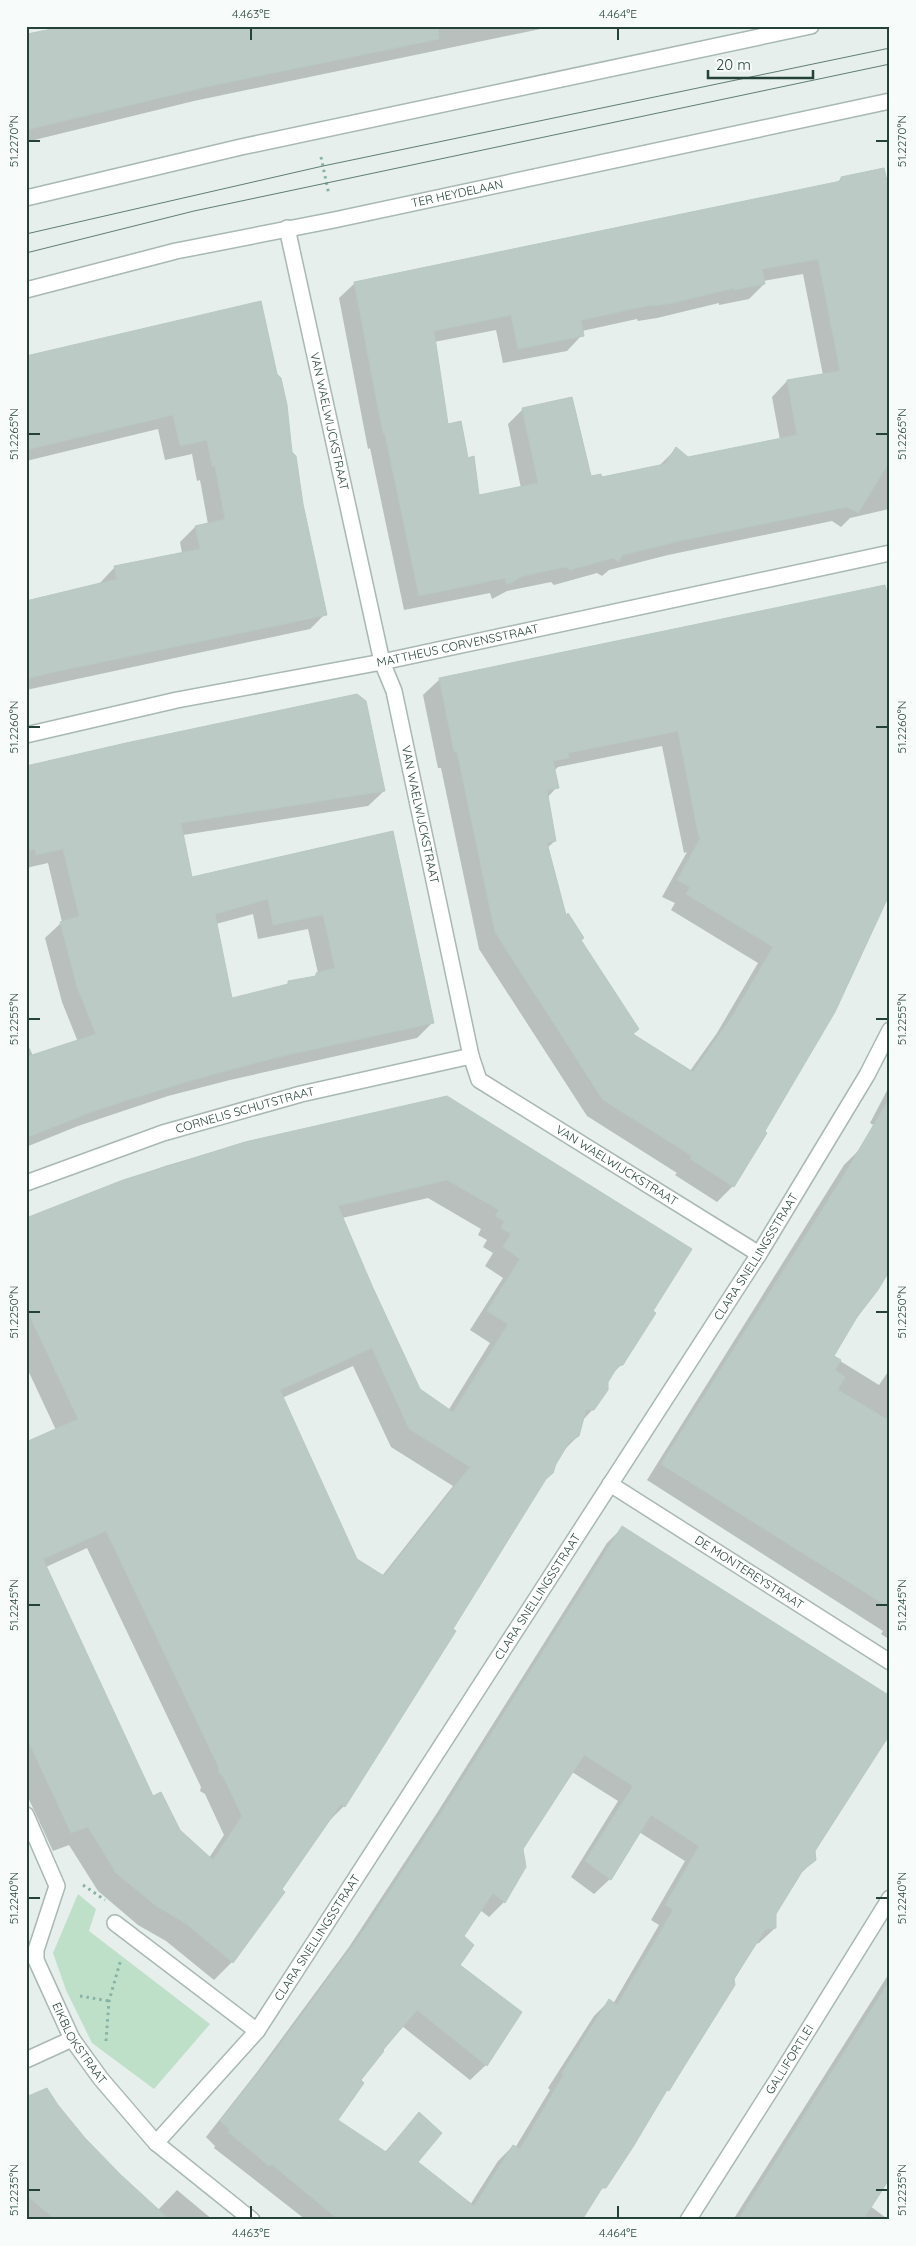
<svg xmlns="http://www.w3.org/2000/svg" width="916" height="2246" font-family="Quicksand,sans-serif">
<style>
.green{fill:#bfe0c8}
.shadow{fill:#0003;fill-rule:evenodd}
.building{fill:#bbcac4;stroke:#b8c9c2;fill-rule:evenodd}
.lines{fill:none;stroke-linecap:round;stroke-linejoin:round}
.minor-casing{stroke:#a8b8b2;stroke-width:18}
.tertiary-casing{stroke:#a8b8b2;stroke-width:18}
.path{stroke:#86b3a5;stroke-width:3;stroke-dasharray:2.5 4;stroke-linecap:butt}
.minor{stroke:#fff;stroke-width:15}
.tertiary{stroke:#fff;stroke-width:15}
.tram{stroke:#5f7d75;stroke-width:1}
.ticks{fill:none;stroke:#24423a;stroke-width:2}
.labels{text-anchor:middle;stroke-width:5;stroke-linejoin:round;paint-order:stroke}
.street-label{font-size:12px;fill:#24423a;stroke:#f7fbf9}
.neatline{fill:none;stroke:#24423a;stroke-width:2}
.ticks-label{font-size:12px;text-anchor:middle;fill:#24423a}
</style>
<rect width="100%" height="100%" fill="#e6efeb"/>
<path class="green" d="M78 1894 96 1909 89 1931 210 2024 154 2089 92 2043 66 1990 53 1953Z"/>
<path class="shadow" d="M71 26H555L194 101 26 142V27L29 35Z
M841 178 890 203V513L889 509 850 518 841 527 832 521 668 555 609 570 602 576 597 573 554 585 551 582 507 591 492 599 490 593 404 610 370 448 368 449 339 298 355 283 837 183ZM803 274 823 375 787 381 772 397 780 440 688 459 676 449 659 466 601 478 590 477 523 409 508 424 521 488 478 497 467 459 447 425 434 342 496 330 503 363 567 351 582 335V331L637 319 638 321 657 318 719 303V305L749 299 764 284 763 281Z
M26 358 291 453 325 614 310 629 26 690V602L99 584 114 568 182 553 180 542 195 527 208 524 200 480 197 481 192 454 165 460 158 429 26 461Z
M882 587 763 1131 733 1186 717 1202 675 1175 677 1173 587 1116 479 949 441 768H438L423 695 440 679ZM662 746 684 853 687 852 662 897 675 903 671 910 758 963 717 1033 690 1071 632 1034 565 917 547 848 555 841 547 798 557 787 554 771 558 767Z
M26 767 384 791 368 806 183 835 191 878 392 832 432 1023 417 1038 230 1080 168 1096 78 1126 26 1147V1048L29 1047 33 1056 78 1042 62 1002 45 938 62 922 48 863 26 868ZM253 914 258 939 308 929 318 973 312 978 288 983 284 987 231 1000 216 924Z
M890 1085V1135L870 1123Z
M447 1097 651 1312 622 1364 611 1375 593 1409 582 1421 578 1436 563 1451 542 1482 344 1806 326 1824 232 1962 214 1980 166 1941 138 1925 98 1891 69 1845 53 1851 26 1793V1444L56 1430 26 1366V1220L123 1181 165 1166 255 1140ZM428 1198 481 1229 478 1235 487 1240 483 1247 493 1253 485 1266 503 1278 470 1330 490 1343 448 1411 419 1389 372 1289 342 1218ZM353 1366 391 1447 453 1486 382 1576 356 1560 282 1398ZM87 1548 201 1787 200 1791 205 1794 224 1835 209 1858 179 1831 153 1798 46 1567Z
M859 1150 890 1267 832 1356 879 1385 890 1369V1640L881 1634 883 1631 647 1480 844 1165Z
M622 1528 890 1697V1737L879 1747 813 1850 815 1860 799 1875 775 1913V1928L759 1943 755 1944 684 2064 581 2220H306L214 2148 215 2146 206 2137 257 2072 349 1947 437 1813 607 1543ZM572 1772 618 1801 571 1877 594 1894 610 1879 639 1832 685 1861 651 1920 659 1925 613 2004 609 2001 594 2016 548 2088 550 2090 515 2148 513 2146 498 2161 470 2205 416 2162 419 2114 384 2153 336 2120 355 2096 353 2095 359 2080 402 2026 470 2080 486 2065 458 1966 462 1936 480 1910 489 1917 504 1902 522 1849Z
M890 1972V2153L870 2206 889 2220H733Z
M26 2099 56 2106 84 2138 120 2176 158 2210 177 2190 213 2220H26Z"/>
<path class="building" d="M67 26H438L439 39 210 86 26 130 27 34Z
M884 168 890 194V461L858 513 847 507 684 540 623 555 618 562 613 558 570 570 566 567 523 576 507 585 505 578 419 596 385 434H383L354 282 841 181V177ZM818 259 840 371 787 380 797 435 688 457 676 447 665 464 602 477 601 474 591 476 572 397 522 408 538 483 479 495 474 456 468 458 461 421 448 424 434 331 511 315 518 349 584 336 581 320 652 305 653 306 673 303 734 288V290L765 284 762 269Z
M261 301 277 374 281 378 287 405 292 452 296 456 303 504 327 615 54 672 26 679V601L117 579 114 566 200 549 195 526 225 519 215 466H212L207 440 180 446 173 415 26 450V356Z
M885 585 890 606V893L835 1012 765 1131 767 1133 734 1187 690 1159 692 1156 603 1100 495 932 457 752H454L439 678ZM678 731 699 838 701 837 677 880 690 887 686 894 773 947 733 1015 693 1072 633 1034 639 1029 581 940 584 938 568 913 566 915 547 843 556 841 547 790 559 788 553 761 569 758 568 753Z
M357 694 366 701 385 791 181 823 192 877 393 831 434 1023 274 1058 185 1082 94 1111 26 1138V1057L96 1034 77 987 60 922 79 916 63 849 36 855 35 849 26 851V766L126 743ZM268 899 273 925 323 915 335 968 316 973V976L288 981V984L232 998 215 914Z
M447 1096 692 1249 653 1311 656 1313 626 1360 623 1365 618 1366 608 1382V1390L594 1410H586L579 1436 570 1441 556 1464 553 1473 546 1479 453 1629 456 1631 345 1807 341 1804 282 1889 285 1892 233 1963 185 1923 156 1906 116 1873 88 1827 71 1833 26 1736V1442L78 1419 26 1308V1218L123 1180 245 1142ZM447 1180 499 1210 495 1216 504 1221 501 1228 511 1234 503 1247 520 1259 487 1311 508 1324 453 1412 420 1389 373 1288 338 1206ZM372 1348 409 1429 470 1467 384 1576 357 1559 280 1390ZM106 1531 219 1768 218 1772 223 1776 242 1816 213 1860 180 1830 161 1792 153 1796 43 1559Z
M890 1097V1270L878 1290 857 1317 834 1356 841 1360 835 1370 845 1377 838 1390 890 1421V1608L661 1464 844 1175Z
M622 1526 890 1696V1734L815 1851 816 1860 803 1870 776 1914V1928L765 1930 734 1979 735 1985 685 2065 669 2091 667 2090 633 2147 606 2188H602L582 2220H339L271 2164 269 2166 228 2132 230 2130 220 2121 273 2054 364 1930 452 1796ZM584 1755 633 1786 585 1861 611 1880 651 1815 699 1846 665 1905 673 1910 617 2005 609 1999 562 2073 564 2074 520 2149 513 2145 474 2206 418 2162 442 2133 419 2112 386 2152 338 2120 364 2083 361 2080 384 2051 383 2050 417 2010 487 2066 522 2012 460 1965 474 1945 464 1936 493 1893 505 1903 526 1867 523 1849Z
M890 1980V2178L863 2220H738Z
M47 2088 58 2105 85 2138 121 2175 170 2220H56L26 2195V2097Z"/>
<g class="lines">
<g class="minor-casing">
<g id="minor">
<path id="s1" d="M287 228 382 662 394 691 471 1056 479 1080 759 1254"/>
<path id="s2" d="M26 735 177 700 382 662 890 553"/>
<path id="s3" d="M26 1183 163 1133 301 1094 471 1056"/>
<path id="s4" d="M610 1484 890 1662"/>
<path id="s5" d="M26 1815 57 1886 36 1950V1960L72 2039 101 2079 156 2143 252 2220"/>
<path d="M115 1923 257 2031"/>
<path d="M26 2060 72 2039"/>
<path id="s6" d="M156 2143 257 2031 759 1254 867 1075 890 1030"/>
<path id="s7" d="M688 2220 779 2077 890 1898"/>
</g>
</g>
<g class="tertiary-casing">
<g id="tertiary">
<path d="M26 198 241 147 811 26"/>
<path id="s8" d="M26 290 176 251 334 220 890 101"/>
</g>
</g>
<path class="path" d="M321 157 329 195
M83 1885 105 1900
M80 1996 109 2001
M106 2041 109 2001 121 1959"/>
<use href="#minor" class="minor"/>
<use href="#tertiary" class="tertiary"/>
<path class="tram" d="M26 234 323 166 890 48
M26 253 194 211 890 64"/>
</g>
<path class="ticks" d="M251 28V40M618 28V40M28 141H40M876 141H888M28 434H40M876 434H888M28 727H40M876 727H888M28 1019H40M876 1019H888M28 1312H40M876 1312H888M28 1605H40M876 1605H888M28 1898H40M876 1898H888M28 2190H40M876 2190H888M251 2206V2218M618 2206V2218"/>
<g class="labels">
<g class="street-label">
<text dy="4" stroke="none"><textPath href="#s8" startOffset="442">TER HEYDELAAN</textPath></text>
<text dy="4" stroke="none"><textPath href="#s1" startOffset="198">VAN WAELWIJCKSTRAAT</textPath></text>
<text dy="4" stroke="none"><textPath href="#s2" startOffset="441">MATTHEUS CORVENSSTRAAT</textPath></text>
<text dy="4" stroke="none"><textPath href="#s1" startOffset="602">VAN WAELWIJCKSTRAAT</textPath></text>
<text dy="4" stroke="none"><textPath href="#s3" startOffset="231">CORNELIS SCHUTSTRAAT</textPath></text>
<text dy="4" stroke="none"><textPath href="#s1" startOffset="1036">VAN WAELWIJCKSTRAAT</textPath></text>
<text dy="4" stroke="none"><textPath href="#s6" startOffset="1072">CLARA SNELLINGSSTRAAT</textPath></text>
<text dy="4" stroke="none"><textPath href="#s4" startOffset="165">DE MONTEREYSTRAAT</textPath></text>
<text dy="4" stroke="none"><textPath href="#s6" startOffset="668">CLARA SNELLINGSSTRAAT</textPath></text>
<text dy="4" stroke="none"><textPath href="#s6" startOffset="262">CLARA SNELLINGSSTRAAT</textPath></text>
<text dy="4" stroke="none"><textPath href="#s5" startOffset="249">EIKBLOKSTRAAT</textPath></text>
<text dy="4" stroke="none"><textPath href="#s7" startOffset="190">GALLIFORTLEI</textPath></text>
</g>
</g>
<rect width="916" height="2246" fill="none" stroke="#f7fbf9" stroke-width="55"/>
<path d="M708 70v8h105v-8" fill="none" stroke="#24423a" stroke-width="2.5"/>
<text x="716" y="70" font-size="15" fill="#24423a" stroke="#f7fbf9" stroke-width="4" paint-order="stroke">20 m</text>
<rect x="28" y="28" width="860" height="2190" class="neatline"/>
<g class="ticks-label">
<text x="251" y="18">4.463°E</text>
<text x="618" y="18">4.464°E</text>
<text transform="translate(14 141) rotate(-90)" y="4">51.2270°N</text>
<text transform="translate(902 141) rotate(-90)" y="4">51.2270°N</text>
<text transform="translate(14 434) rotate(-90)" y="4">51.2265°N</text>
<text transform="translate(902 434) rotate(-90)" y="4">51.2265°N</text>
<text transform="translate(14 727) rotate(-90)" y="4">51.2260°N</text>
<text transform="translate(902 727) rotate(-90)" y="4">51.2260°N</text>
<text transform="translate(14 1019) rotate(-90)" y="4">51.2255°N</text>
<text transform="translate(902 1019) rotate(-90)" y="4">51.2255°N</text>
<text transform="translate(14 1312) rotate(-90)" y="4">51.2250°N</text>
<text transform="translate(902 1312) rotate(-90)" y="4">51.2250°N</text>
<text transform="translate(14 1605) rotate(-90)" y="4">51.2245°N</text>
<text transform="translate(902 1605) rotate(-90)" y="4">51.2245°N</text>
<text transform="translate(14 1898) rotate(-90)" y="4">51.2240°N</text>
<text transform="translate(902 1898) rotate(-90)" y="4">51.2240°N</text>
<text transform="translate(14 2190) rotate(-90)" y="4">51.2235°N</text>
<text transform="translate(902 2190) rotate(-90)" y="4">51.2235°N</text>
<text x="251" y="2237">4.463°E</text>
<text x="618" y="2237">4.464°E</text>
</g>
</svg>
